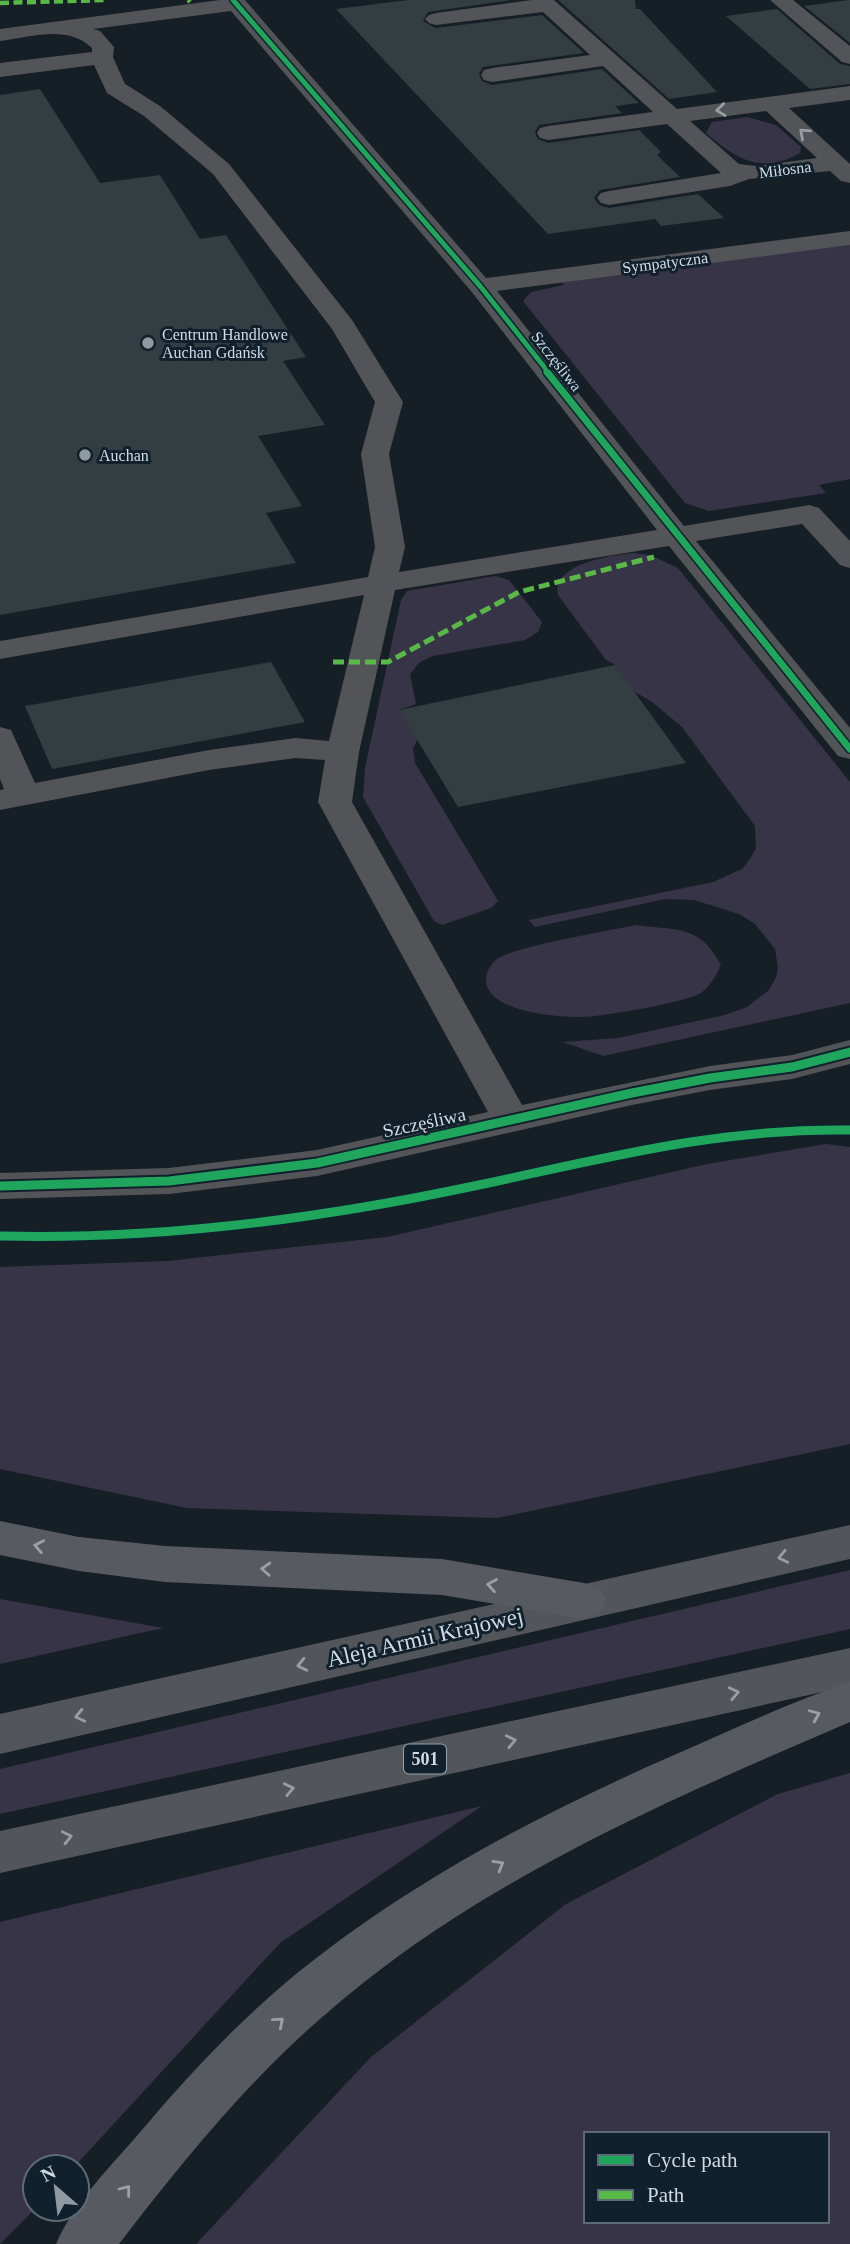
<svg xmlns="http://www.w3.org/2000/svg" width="850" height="2244" font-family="Georgia,serif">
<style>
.green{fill:#383447;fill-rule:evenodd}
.building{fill:#343d41}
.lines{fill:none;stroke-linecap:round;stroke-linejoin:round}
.minor{fill:#525457;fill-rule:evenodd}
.major{fill:#52555a;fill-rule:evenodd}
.highway{fill:#575b61;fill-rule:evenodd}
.quiet-far1{stroke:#58b947;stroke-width:4.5;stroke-dasharray:9 4.5;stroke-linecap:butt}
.quiet{stroke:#58b947;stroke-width:5;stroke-dasharray:11 5;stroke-linecap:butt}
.cycleway-far2-casing{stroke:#10202c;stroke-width:8}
.cycleway-far1-casing{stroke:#10202c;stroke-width:10}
.cycleway-casing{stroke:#10202c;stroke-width:13}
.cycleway-far2{stroke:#20a55d;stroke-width:5}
.cycleway-far1{stroke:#20a55d;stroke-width:7}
.cycleway{stroke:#20a55d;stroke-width:9}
.oneway{stroke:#979ea4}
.oneway2{stroke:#9aa1a8}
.oneway3{stroke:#979fa5}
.poi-dot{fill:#8f99a1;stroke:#10202c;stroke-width:2.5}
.labels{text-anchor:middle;stroke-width:6;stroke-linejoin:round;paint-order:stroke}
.far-street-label{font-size:16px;fill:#d0dbe3;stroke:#10202c}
.far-poi-label{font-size:16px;fill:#d0dbe3;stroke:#10202c;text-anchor:start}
.shield{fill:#10202c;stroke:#96a3ac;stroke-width:2}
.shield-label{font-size:18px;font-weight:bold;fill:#d0dbe3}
.street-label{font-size:19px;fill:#d0dbe3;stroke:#10202c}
.near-street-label{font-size:23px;fill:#d0dbe3;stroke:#10202c}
</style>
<rect width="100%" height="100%" fill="#161f26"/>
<path class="green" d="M747 117 776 125 801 147 800 153C761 175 736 159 706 133L712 122Z
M850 245V479L819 485 826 493 709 511 685 503 523 301 531 292 564 285 561 280Z
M633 553 650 555 678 568 850 782V1003L603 1056 563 1042 618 1038 725 1015 747 1007 769 990 776 977 778 968 775 949 755 924 739 914 694 900 665 899 535 927 529 920 713 882 742 869 750 859 756 848 755 826 682 727 652 702 632 690 614 664 606 660 558 595C551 564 612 555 633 553Z
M495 576 509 580 542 622 538 632 525 640 433 656 420 662 410 674 416 704 399 710 406 720H428L413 748 415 763 498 901 491 908 442 925 434 921 363 797 365 768 401 600 407 591Z
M636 925C678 931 699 924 721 965 716 975 710 988 699 994 682 1003 600 1017 580 1017 556 1017 490 1012 486 982 485 973 490 965 497 959 516 946 608 931 636 925Z
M826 1144 850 1147V1444L497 1518 187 1508 0 1469V1267L168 1261 387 1237 707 1164Z
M850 1570V1629L0 1814V1769Z
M0 1599 163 1628 0 1664Z
M850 1773V2244H196L371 2057 566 1904 778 1794ZM586 2134H827V2221H586Z
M482 1806 280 1943 74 2167H35V2209L0 2244V1922Z"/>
<path class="building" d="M408 0H512L428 12 423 21 435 28 542 15 584 53 483 67 479 74 482 81 492 85 602 69 639 103 615 106 622 113 539 125 535 132 538 139 548 143 639 130 661 152 657 155 680 177 600 190 594 198 599 205 609 208 698 194 724 218 661 226 655 219 548 234 336 9Z
M558 0H635L636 9H640L717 92 669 99Z
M848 0H850V43L804 6Z
M777 9 840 64 850 66V84L810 89 726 16Z
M40 89 100 183 160 175 200 239 226 235 306 357 283 361 325 425 258 436 302 506 266 513 296 563 0 615V95Z
M271 662 305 722 52 769 25 706Z
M615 665 686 763 458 807 399 710Z"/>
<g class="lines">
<path class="minor" d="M220 0H245L486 278 850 231V245L497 291 684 526 809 505 819 508 850 541V568L840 565 802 524 696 541 850 728V759L838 756 669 546 395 590 359 752 352 802 522 1105 710 1066 792 1055 850 1040V1064L792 1079 710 1090 632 1105 317 1176 169 1194 0 1199V1173L169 1168 317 1150 488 1112 318 802 325 760 295 758 209 770 0 810V790L4 789 0 779V727L11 730 35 783 209 750 295 738 329 741 364 595 0 659V641L368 577 375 547 361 454 375 402 332 329 213 174 144 116 107 93 94 65 0 77V63L92 52V48C68 24 30 37 0 41V29ZM231 11 471 291 657 530 399 572 405 547 389 454 403 402 352 320 229 164 160 106 125 84 113 57 114 47 100 31 93 29Z
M532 0H554L677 109 850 86V100L789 108 850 164V183L841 181 830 171 749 179 730 186 609 205 601 203 597 198 601 193 609 191 721 173 667 124 548 140 540 138 537 133 540 128 548 126 653 112 603 66 492 82 484 80 481 75 484 70 492 68 590 55 543 12 436 25 429 23 425 19 429 15 436 13ZM766 111 817 158 756 166 739 164 690 121Z
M770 0H793L850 46V64L842 62Z"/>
<path class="major" d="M850 1525V1559L0 1754V1714Z
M850 1648V1686L0 1873V1831Z"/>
<path class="highway" d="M0 1521 79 1537 165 1546 442 1559 584 1583 600 1588 607 1601 600 1614 584 1619 442 1595 165 1582 79 1571 0 1555Z
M850 1682V1722C664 1802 473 1883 320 2019 244 2085 180 2165 119 2244H56C74 2202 112 2165 142 2130 195 2067 253 2006 319 1956 428 1872 549 1810 674 1755 732 1730 790 1702 850 1682Z"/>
<path class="quiet-far1" d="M188 0 190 2
M0 3 104 0"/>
<path class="quiet" d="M333 662H388L519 592 654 557"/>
<g class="cycleway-far2-casing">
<path id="cycleway-far2" d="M233 0 480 286 549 373"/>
</g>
<g class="cycleway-far1-casing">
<path id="cycleway-far1" d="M547 372 850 749"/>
</g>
<g class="cycleway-casing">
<path id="cycleway" d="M0 1186 169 1181 317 1163 632 1093 710 1078 792 1067 850 1052
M0 1236C158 1240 319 1219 474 1186 603 1159 716 1128 850 1130"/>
</g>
<use href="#cycleway-far2" class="cycleway-far2"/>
<use href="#cycleway-far1" class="cycleway-far1"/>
<use href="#cycleway" class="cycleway"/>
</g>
<defs><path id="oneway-chevron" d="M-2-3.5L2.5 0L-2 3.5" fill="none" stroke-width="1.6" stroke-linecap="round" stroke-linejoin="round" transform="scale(1.75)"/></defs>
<g class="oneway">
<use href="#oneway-chevron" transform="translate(721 110) rotate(173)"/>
<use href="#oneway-chevron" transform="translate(804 133) rotate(-138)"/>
</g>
<g class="oneway2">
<use href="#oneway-chevron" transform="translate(39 1546) rotate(-169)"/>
<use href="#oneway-chevron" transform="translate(266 1569) rotate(-177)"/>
<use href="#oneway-chevron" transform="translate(492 1585) rotate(-170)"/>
<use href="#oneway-chevron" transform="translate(815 1715) rotate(-23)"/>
<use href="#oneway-chevron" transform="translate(499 1865) rotate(-30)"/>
<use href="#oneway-chevron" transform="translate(279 2022) rotate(-41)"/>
<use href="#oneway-chevron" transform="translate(126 2190) rotate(-52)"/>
</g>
<g class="oneway3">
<use href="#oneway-chevron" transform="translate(783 1557) rotate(168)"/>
<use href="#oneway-chevron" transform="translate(302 1665) rotate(167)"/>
<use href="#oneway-chevron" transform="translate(734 1693) rotate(-12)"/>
<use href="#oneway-chevron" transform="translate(80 1716) rotate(167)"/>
<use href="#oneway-chevron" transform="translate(511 1741) rotate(-12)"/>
<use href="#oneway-chevron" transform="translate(289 1789) rotate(-12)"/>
<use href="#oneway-chevron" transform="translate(67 1837) rotate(-13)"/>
</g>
<g class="poi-dot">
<circle cx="148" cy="343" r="7"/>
<circle cx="85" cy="455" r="7"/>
</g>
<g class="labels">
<g class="far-street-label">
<text transform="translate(785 169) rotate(-7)" y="6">Miłosna</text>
<text transform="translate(665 262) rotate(-7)" y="6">Sympatyczna</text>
<text transform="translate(557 361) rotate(52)" y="6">Szczęśliwa</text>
</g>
<g class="far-poi-label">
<text x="162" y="340">Centrum Handlowe<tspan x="162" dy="18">Auchan Gdańsk</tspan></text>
<text x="99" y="461">Auchan</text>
</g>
<rect class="shield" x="404" y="1744.5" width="42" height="29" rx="5"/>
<g class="shield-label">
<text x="425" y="1765">501</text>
</g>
<g class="street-label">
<text transform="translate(424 1122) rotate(-12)" y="7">Szczęśliwa</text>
</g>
<g class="near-street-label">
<text transform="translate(425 1637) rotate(-13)" y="8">Aleja Armii Krajowej</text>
</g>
</g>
<rect x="584" y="2132" width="245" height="91" fill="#10202c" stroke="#5d6b75" stroke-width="2"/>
<rect x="598" y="2155" width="35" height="10" fill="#20a55d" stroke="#5d6b75" stroke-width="2"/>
<text x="647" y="2167" font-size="21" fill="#d0dbe3">Cycle path</text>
<rect x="598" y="2190" width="35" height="10" fill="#58b947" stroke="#5d6b75" stroke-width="2"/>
<text x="647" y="2202" font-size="21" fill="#d0dbe3">Path</text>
<g transform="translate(56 2188) rotate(332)"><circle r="33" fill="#10202c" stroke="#5d6b75" stroke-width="2"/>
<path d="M0-5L12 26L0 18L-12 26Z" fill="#8f99a1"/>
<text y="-10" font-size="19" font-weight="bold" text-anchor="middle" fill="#d0dbe3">N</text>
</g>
</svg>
